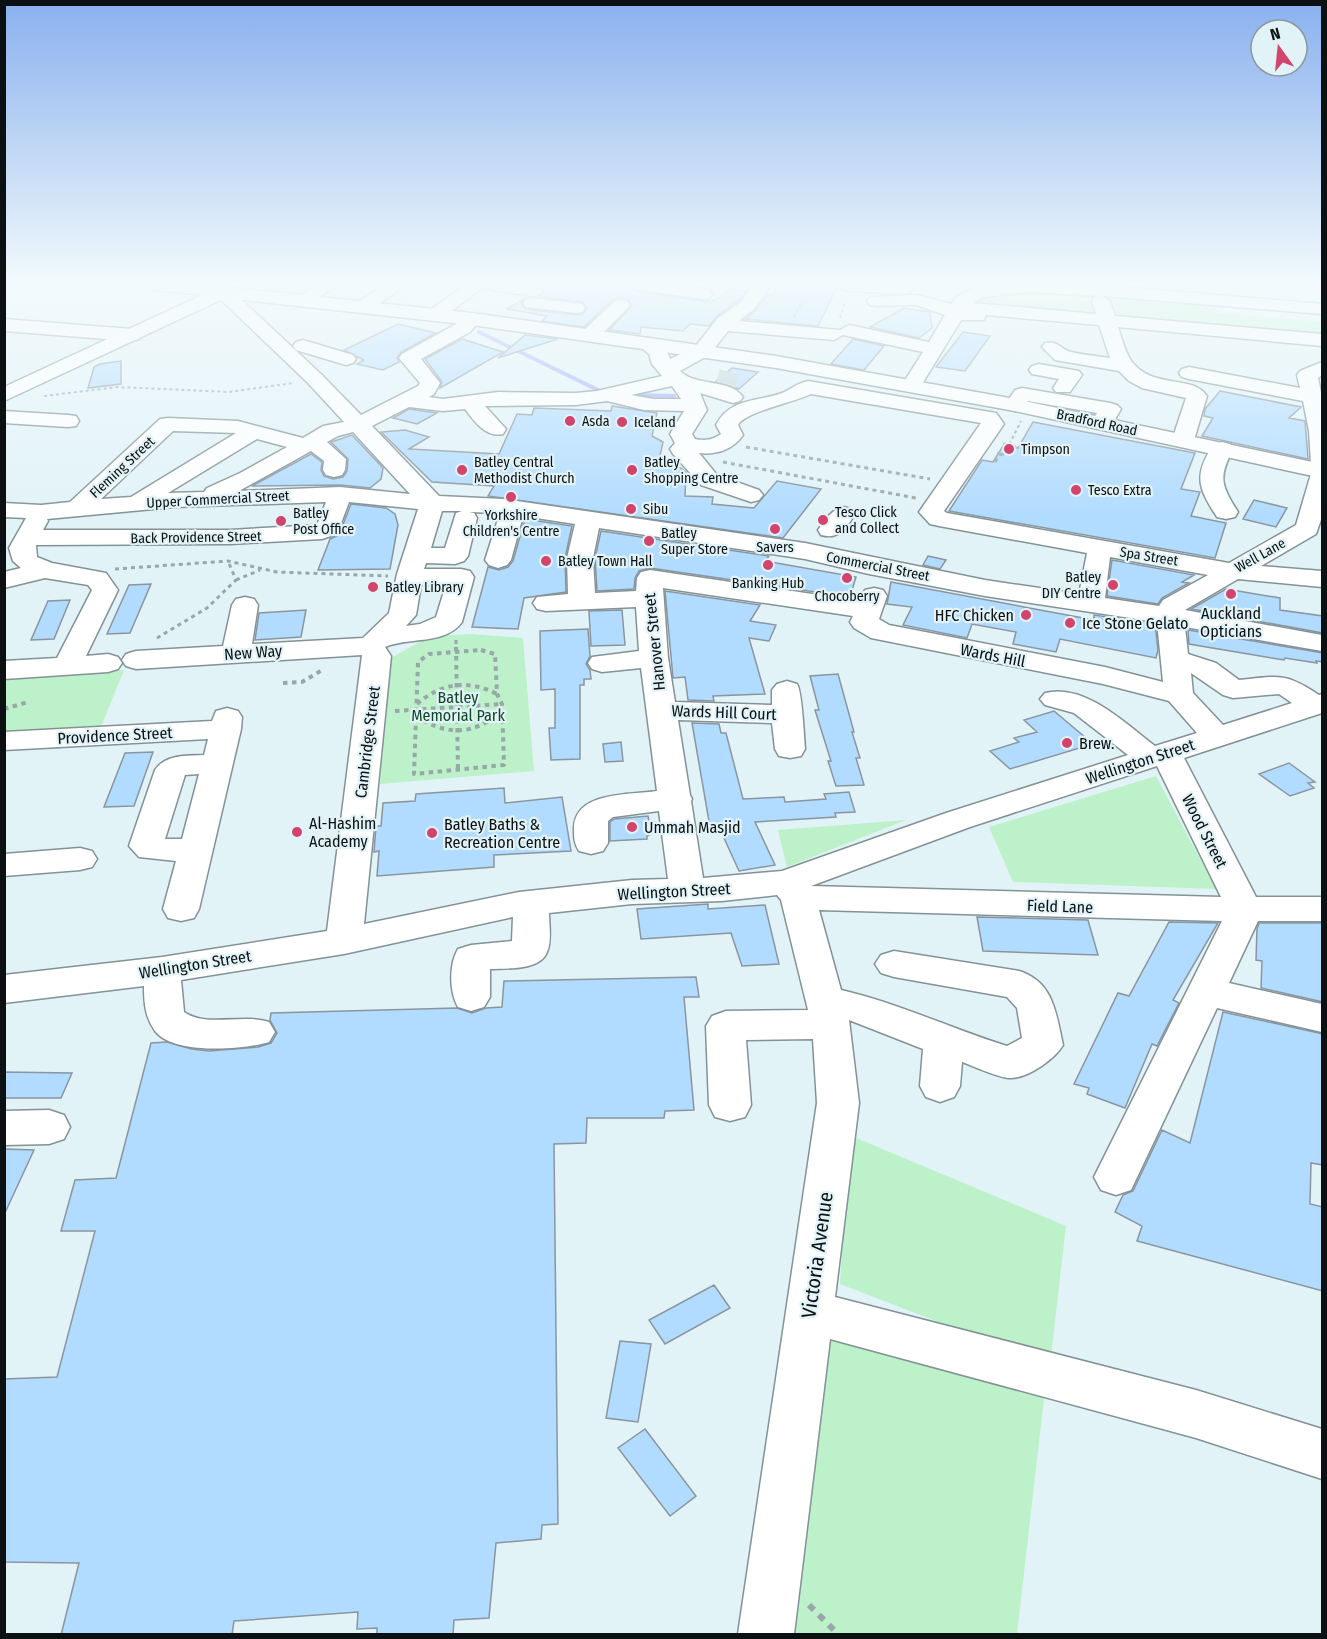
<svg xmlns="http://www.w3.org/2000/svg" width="1327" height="1639" font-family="'Fira Sans Condensed',sans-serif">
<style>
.green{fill:#bdf1c9}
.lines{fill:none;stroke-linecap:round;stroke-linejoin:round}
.stream{stroke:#9cabf6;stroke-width:4}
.building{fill:#b2dcff;stroke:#8a959f;stroke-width:1.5}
.minor-tunnel{stroke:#c2d1d6;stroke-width:20;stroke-dasharray:20 10;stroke-linecap:butt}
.minor-casing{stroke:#829296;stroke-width:3}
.major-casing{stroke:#829296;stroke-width:3}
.path-far3{stroke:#99a6aa;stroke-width:2;stroke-dasharray:3 3;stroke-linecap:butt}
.path-far2{stroke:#99a6aa;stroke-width:3;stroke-dasharray:4 4;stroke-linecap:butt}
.path-far1{stroke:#99a6aa;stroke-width:4;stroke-dasharray:4.5 4.5;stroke-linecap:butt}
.path{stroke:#99a6aa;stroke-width:6;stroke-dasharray:7 7;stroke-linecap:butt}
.minor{fill:#fff;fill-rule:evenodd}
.major{fill:#fff;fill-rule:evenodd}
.poi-dot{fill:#d2446b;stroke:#e2f3f8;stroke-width:2}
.labels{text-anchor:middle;stroke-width:4.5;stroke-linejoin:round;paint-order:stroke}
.far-poi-label{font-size:14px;fill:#0b1012;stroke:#e2f3f8;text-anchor:start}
.far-street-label{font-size:14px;fill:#0b1012;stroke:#e2f3f8}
.poi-label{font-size:16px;fill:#0b1012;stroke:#e2f3f8;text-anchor:start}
.street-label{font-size:16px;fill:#0b1012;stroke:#e2f3f8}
.park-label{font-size:16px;fill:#0f4824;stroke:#e2f3f8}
.near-street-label{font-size:20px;fill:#0b1012;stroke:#e2f3f8}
</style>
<rect width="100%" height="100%" fill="#e2f3f8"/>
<path class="green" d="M1030 290 1217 300V313L1322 322V337L964 305 986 294Z
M472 634 523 638 534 771 380 784 391 658 430 636Z
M124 670 101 727 5 734V679Z
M1156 776 1216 889 1013 882 989 827Z
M906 820 787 867 778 830Z
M849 1135 1066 1226 1050 1365 840 1284Z
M821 1328 1045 1390 1017 1634H778Z"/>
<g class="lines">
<path class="stream" d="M479 332 598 390
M635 395 674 396"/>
</g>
<path class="building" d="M545 285H630L635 291 703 301 716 300 731 289 746 291 739 300 717 316 709 326 690 324 683 331 641 327 640 334 609 330 632 306 627 299H613L584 327 542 321 547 316 507 309 524 299 521 303 526 309 576 315 582 314 587 309 582 302 540 297 544 291 542 287Z
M778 285H838L818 326 745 319 755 311 768 295H773Z
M904 308 930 312 932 328 919 338 870 327Z
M398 324 436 333 401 352 397 358 399 362 383 370 357 364 364 360 344 350Z
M963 332 990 336 965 371 936 367Z
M525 335 558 339 498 358Z
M462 339 503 352 440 388 442 382 425 359Z
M853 339 884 346 864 370 831 364Z
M121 361V384L88 388 94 367 100 364Z
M732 368 758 372 739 389 716 381Z
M1220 391 1301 407 1289 418 1305 421 1308 459 1202 436 1213 418 1204 416 1205 409Z
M612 406 657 413 652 436 663 442 659 460H676L678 466 686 472 685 496 713 497 712 504 754 508 777 481 821 489 783 538 488 496 494 486 432 482 381 432 405 430 429 437 409 449 499 454 517 414 532 415 534 408 611 411Z
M409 409 437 413 417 424 393 418Z
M1033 422 1195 453 1181 489 1200 492 1191 516 1226 523 1215 558 949 511 982 460 993 462 1003 446 1018 448Z
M352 435 383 468 381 479 370 488 340 485 252 486 311 454 322 462 321 470 324 476 333 479 343 477 347 471 348 459 331 442Z
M1254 500 1287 508 1276 527 1243 519Z
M351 504 386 508 395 514 398 525 390 569 318 570 330 539 339 535Z
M525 519 572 526 565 558 566 592 524 598 518 629 472 627 488 567 499 570 508 567 513 561Z
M601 531 769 556 765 561 856 577 850 597 650 568 639 571 635 578 634 589 597 591 595 558Z
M928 556 946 560 940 569 923 565Z
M1112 560 1194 575 1182 582 1189 583 1162 598 1158 604 1107 596Z
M891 582 1094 620V615L1155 624 1158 650 1156 658 1060 639 1056 652 1013 644 1016 632 972 624 967 638 903 625 912 607 887 604Z
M151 584 130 633 107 634 129 585Z
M1226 589 1280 598V610L1323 616V633L1191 609Z
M665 591 760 605 750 621 776 625 769 641 749 638 765 694 713 696 714 701 688 700 685 677 673 678Z
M70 600 54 639 31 640 48 601Z
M306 610 301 637 255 640 259 613Z
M622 610 625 645 591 646 589 611Z
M588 629 590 656 586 664 590 670 591 679H584V685H580V759L551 760 549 728H555V689L541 690 540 631Z
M1188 630 1323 653V662L1316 661 1317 663 1285 658 1284 660 1189 644Z
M838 674 854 732H852L860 758H856L864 785 836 786 828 761H831L815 710H819L810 676Z
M1054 711 1093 744 1010 769 990 751 1019 742 1014 738 1037 732 1024 720Z
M692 723 719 724 721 733H726L743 799 784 797 785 802 826 799 824 794 849 792 855 812 835 813 836 817 755 822 775 865 739 871 719 827H710Z
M621 742 623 761 605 762 603 744Z
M153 752 134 806 104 807 125 753Z
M1289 763 1315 782 1308 783 1314 788 1290 796 1259 774Z
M504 788 505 803 562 797 571 851 494 855V867L377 876 379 851 374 852 376 826H381L383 803 415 801 416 794Z
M648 816 649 821 658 823 659 830 647 836V839L610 841V822L614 819Z
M708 904V909L765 905 779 964 742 966 731 933 641 939 637 909Z
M977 917 1088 920 1098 955 983 951Z
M1169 922 1218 923 1173 1000 1179 1003 1157 1046 1152 1044 1125 1108 1087 1094 1089 1088 1074 1084 1118 993 1129 996Z
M1259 923H1323V1002L1261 988 1262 961 1256 960 1257 929Z
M696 977 699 997H684L694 1110 665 1111 664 1118H587L586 1143 554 1144 558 1524 542 1525 541 1539 496 1543 489 1618 454 1620 453 1635H377V1628L357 1629 358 1612 234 1621 232 1635H61L79 1563 4 1562V1379L57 1377 95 1231H61L75 1180 116 1178 151 1043 167 1042 192 1049 209 1051 258 1047 271 1043 277 1033 270 1020 271 1013 457 1008 472 1013 486 1008 502 1007 504 981Z
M1223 1012 1323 1034V1165L1311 1163 1310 1204 1323 1207V1291L1137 1241 1142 1226 1115 1212 1123 1195 1133 1191 1162 1130 1190 1143Z
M4 1072 72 1073 61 1098H4Z
M4 1149 34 1150 4 1215Z
M714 1285 730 1308 665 1344 649 1320Z
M620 1341 651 1344 638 1422 606 1418Z
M645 1429 696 1496 670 1516 618 1448Z"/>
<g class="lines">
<path class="minor-tunnel" d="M717 379 746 387"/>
<g class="minor-casing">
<path id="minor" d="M315 285H337L309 304H297L294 300Z
M384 285H405L371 310H359L356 306 359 302Z
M465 285H529L539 287 542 291 539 295 533 296 493 290 485 286 442 318H430L427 314 430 310Z
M632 285H679L709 290 712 294 709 298 703 299 641 290 635 289Z
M754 285H772L753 310 739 321 840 330 849 325 929 342 945 315 916 305 876 306 870 305 867 301 870 297 916 295 951 304 955 298 974 288 995 285H1100L1322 304V314L1102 296 1110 301 1115 316 1322 334V346L1118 327C1122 339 1125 352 1132 362 1154 390 1192 374 1207 396L1194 440 1191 445 1183 447 1175 445 1172 440 1186 398 1142 388 1129 381 1119 371 1055 360 1042 347 1045 343C1058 340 1060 349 1071 352 1084 355 1097 356 1110 358L1099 325 986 315 984 320H961L919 389H905L902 385 923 352 843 335 834 340 728 331 709 355 680 371C696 387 730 378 743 397L740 401 733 403 700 393 707 410 692 434 695 439C706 441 712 440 721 434L716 425C730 398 757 402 782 393 791 389 798 383 808 381L996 413 1004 424 944 511 947 513 1229 563 1296 525 1311 474 1315 469 1311 464 1309 431 1303 401 1189 379 1182 377 1179 373 1182 369 1189 367 1300 388 1297 375 1300 371 1322 362V375L1318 378 1322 397V517L1316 534 1261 566 1322 571V587L1238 579 1185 610 1322 635V651L1185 627 1188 654 1216 663 1239 680C1278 676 1285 672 1319 695L1322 694V713L1184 758 1256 897H1322V921H1258L1229 983 1322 1004V1032L1217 1008 1131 1190 1116 1195 1101 1190 1094 1177 1222 921 819 910 841 990C898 1003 952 1029 1007 1046L1022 1038 1017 1008 1007 997 894 977 881 973 875 964 881 955 894 951 1019 971C1054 982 1056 1014 1063 1045 1055 1059 1029 1077 1012 1078 1000 1079 974 1066 962 1062L960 1086 954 1097 940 1102 926 1097 920 1086 923 1049 849 1020 859 1103 835 1297 1196 1390 1322 1429V1479L1196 1438 830 1339 794 1634H738L817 1103 813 1039 746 1040 751 1105 745 1117 730 1121 715 1117 709 1105 706 1026 712 1016 726 1011 808 1010 781 900 777 895 722 901 632 904 549 913C549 924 552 941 547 952 540 971 506 968 490 969V997L484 1007 471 1011 458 1007C449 991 449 964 458 949L471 945 512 941 513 917 344 954 181 980 184 1012C207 1028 242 1013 269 1022L275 1032 269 1042C244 1050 173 1055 155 1031 145 1017 144 1002 144 986L4 1003V975L162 957 327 931 362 655 136 669 126 666 122 660 126 654 136 651 223 646 232 605 236 599 245 597 254 599 258 605 252 644 363 638 389 613 397 574 418 509 349 502 337 534 322 539 230 544 36 545 37 557 52 563 106 573 118 590 86 656 108 654 118 657 122 663 118 669 108 672 4 679V661L57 658 92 590 88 585 45 578 4 588V572L21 568 13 561 9 548 26 518 4 517V503L41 505 70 502 160 419 168 418 238 421 303 438 323 426 344 422 308 383 217 296 214 292 217 288H229L322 375 361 415 418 386 420 383 399 358 402 354 456 324 465 315H479L481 319 470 332 421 359 440 383 434 394 429 397 443 399 498 392 576 393 597 391 662 376 652 364 649 354 636 343 639 339C654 335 666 345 670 359L695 347 718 318 741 302ZM1030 292 1100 296 1095 297 1092 301 1096 314 973 303 984 297ZM672 386 681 399H654L631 395ZM811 394 981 423 919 512 930 524 939 526 1087 553 1079 594 985 580 805 543 503 499 439 496 372 426 409 407 443 411 465 409C474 421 486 438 503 434L506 429 485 406 576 405 607 401 644 410 684 411 670 434 675 443 670 449 673 454 701 485 751 502 759 500 763 495 759 490 717 475 699 453C716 455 733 450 743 435L738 425C744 412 795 402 811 394ZM173 431 236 433 131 497 101 499ZM353 432 410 494 340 487 239 491 311 451 324 461 323 470 326 475 334 477 342 475 345 470 346 459 327 442 338 436ZM257 439 287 447 240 473 207 488 204 492 168 493ZM326 502 317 525 230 530H43L48 521 47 519 175 507ZM442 511H462L456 513 445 548H431ZM469 512 500 513 485 560 489 565 498 568 507 565 511 560 523 516 575 524 567 558 568 594 537 597 533 603 537 609 546 611 636 607 639 651 592 657 588 663 592 669 602 672 641 668 657 791C630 795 575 791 574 828 574 838 574 843 579 851L591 854 603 851 608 843V821L613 817 659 811 668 879 632 880 519 892 364 924 391 656 385 647C408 637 446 645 462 622L474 577 470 571 461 569H424L426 563 455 564 464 561 468 556 477 518 474 513ZM599 528 805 559 869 574 985 596 1157 622 1163 682 1105 667 889 625 879 619 887 596 883 590 874 588 865 590 859 601 650 570 641 572 637 578 636 591 595 593 593 558ZM1110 557 1208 575 1163 600 1159 606 1105 598ZM421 585H446L436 617 420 624 406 626 416 615ZM663 588 853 616 850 622 854 628 871 638 1103 684 1169 701 1197 733 1155 746C1126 724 1085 683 1045 693L1040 699 1045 705 1074 713 1128 755 946 813 782 871 703 878 691 801 692 799 690 795 678 720 772 723 775 749 779 756 790 758 801 756 805 749C804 736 802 691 797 684L787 681 777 684 772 690V705L675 702 668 658ZM1191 673 1223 695 1233 698 1279 694 1292 703 1223 725 1193 693ZM1157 766 1221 897 811 886 970 827Z
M909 285 912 289 909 293 903 294 851 291 845 290 842 286Z
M532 298 576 303 582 304 585 308 582 312 576 313 526 307 523 303 526 299Z
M621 300 627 301 630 305 627 309 597 339H583L581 335 583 331 615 301Z
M4 319 132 329 139 331 141 335 139 339 132 341 4 331Z
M303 340 353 355 356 359 353 363 346 365 296 350 293 346 296 342Z
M1039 364 1079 371 1082 375 1070 392H1056L1053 388 1059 379 1032 374 1029 370 1032 366Z
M1022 388 1110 403 1117 405 1121 409 1110 428 1102 429 1094 428 1091 423 1097 413 1028 401 1022 409 1015 411 1008 409 1005 405 1015 390Z
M4 411 68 415 76 416 79 421 76 426 68 427 4 423Z
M1222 442 1230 444 1233 449C1218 478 1221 485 1238 512L1235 517 1226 519 1217 517C1198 488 1193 475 1214 444Z
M843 507 852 509 855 514C846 528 839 540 821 535L818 530C825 520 831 510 843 507Z
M227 708 238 711 242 717 241 729 199 909 194 918 181 921 168 918 163 909 176 861 139 857 129 846 155 770C166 754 186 756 204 755L208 739 4 750V732L212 721 216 711ZM199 774 182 839H165L185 775Z
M80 848 92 851 97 859 92 867 80 870 4 876V854Z
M49 1110 64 1115 70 1127 64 1139 49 1144 4 1145V1111Z"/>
</g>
<g class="major-casing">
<path id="major" d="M148 285H208L472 313 776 356 1015 399 1322 464V478L1015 411 776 368 472 325 225 298 4 401V387L202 295 157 290 151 289Z"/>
</g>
<path class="path-far3" d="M794 317 811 285
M840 318 846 300
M44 396 118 387 229 392 293 383
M1010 443 1013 446
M1003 444 1010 443 1021 421"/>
<path class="path-far2" d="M746 447 930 479
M1000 455 1013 451 1015 447 1012 444
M723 462 916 498
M995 462 1000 455 997 450
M115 569 228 561 277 572 388 576
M236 580 260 570
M157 638 207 608 236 580 228 561
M456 640V648"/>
<path class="path-far1" d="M456 647 458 771
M481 650 495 654 497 694 502 704 504 765 414 774 418 662 429 654Z
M283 683 302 682 324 669
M417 704C441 683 468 679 497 694
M4 709 28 702
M395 711 502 704
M416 715C443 736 476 736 500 711"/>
<path class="path" d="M809 1605 838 1634"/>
<use href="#minor" class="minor"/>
<use href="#major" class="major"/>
</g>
<linearGradient id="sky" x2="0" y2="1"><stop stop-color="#89b0ee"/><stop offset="0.55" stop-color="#f2fafc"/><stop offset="1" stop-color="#f2fafc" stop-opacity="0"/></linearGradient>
<rect width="1327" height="515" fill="url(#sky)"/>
<g class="poi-dot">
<circle cx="570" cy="421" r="6"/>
<circle cx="622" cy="422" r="6"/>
<circle cx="1009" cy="449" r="6"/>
<circle cx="462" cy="470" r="6"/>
<circle cx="632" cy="470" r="6"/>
<circle cx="1076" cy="490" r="6"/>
<circle cx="511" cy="497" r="6"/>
<circle cx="631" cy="509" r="6"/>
<circle cx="823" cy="520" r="6"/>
<circle cx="281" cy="521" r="6"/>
<circle cx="775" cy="529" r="6"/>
<circle cx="649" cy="541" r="6"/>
<circle cx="546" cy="561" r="6"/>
<circle cx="768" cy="565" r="6"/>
<circle cx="847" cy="578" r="6"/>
<circle cx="1113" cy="585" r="6"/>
<circle cx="373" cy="587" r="6"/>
<circle cx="1231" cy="594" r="6"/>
<circle cx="1026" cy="615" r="6"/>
<circle cx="1070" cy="623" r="6"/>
<circle cx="1067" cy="743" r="6"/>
<circle cx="632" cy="827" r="6"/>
<circle cx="297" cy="832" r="6"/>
<circle cx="432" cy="833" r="6"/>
</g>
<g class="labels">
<g class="far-poi-label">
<text x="582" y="426">Asda</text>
<text x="634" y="427">Iceland</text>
<text x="1021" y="454">Timpson</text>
<text x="474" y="467">Batley Central<tspan x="474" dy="16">Methodist Church</tspan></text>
<text x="644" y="467">Batley<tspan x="644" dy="16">Shopping Centre</tspan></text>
<text x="1088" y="495">Tesco Extra</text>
<text x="643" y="514">Sibu</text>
<text x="835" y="517">Tesco Click<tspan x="835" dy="16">and Collect</tspan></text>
<text x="293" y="518">Batley<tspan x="293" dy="16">Post Office</tspan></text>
<text x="511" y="520" text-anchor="middle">Yorkshire<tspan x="511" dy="16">Children's Centre</tspan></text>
<text x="661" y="538">Batley<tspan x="661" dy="16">Super Store</tspan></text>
<text x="775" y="552" text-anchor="middle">Savers</text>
<text x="558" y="566">Batley Town Hall</text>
<text x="1101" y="582" text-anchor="end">Batley<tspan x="1101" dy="16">DIY Centre</tspan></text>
<text x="768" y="588" text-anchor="middle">Banking Hub</text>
<text x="385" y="592">Batley Library</text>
<text x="847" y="601" text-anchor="middle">Chocoberry</text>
</g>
<g class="far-street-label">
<text transform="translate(1097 422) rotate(12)" y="5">Bradford Road</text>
<text transform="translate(122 467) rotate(-43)" y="5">Fleming Street</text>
<text transform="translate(218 499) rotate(-3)" y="5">Upper Commercial Street</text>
<text transform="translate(196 537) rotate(-1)" y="5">Back Providence Street</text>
<text transform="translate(1260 555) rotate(-29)" y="5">Well Lane</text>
<text transform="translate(1149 556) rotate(9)" y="5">Spa Street</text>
<text transform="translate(878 566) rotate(11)" y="5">Commercial Street</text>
</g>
<g class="poi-label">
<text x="1231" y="619" text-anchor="middle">Auckland<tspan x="1231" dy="18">Opticians</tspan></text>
<text x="1014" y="621" text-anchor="end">HFC Chicken</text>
<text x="1082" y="629">Ice Stone Gelato</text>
<text x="1079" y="749">Brew.</text>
<text x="309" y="829">Al-Hashim<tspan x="309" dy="18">Academy</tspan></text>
<text x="444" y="830">Batley Baths &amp;<tspan x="444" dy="18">Recreation Centre</tspan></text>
<text x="644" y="833">Ummah Masjid</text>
</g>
<g class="street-label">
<text transform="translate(654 642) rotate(-96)" y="6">Hanover Street</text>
<text transform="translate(253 652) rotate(-4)" y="6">New Way</text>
<text transform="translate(993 655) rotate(11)" y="6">Wards Hill</text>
<text transform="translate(724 712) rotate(2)" y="6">Wards Hill Court</text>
<text transform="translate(115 735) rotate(-3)" y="6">Providence Street</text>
<text transform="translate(367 742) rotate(-83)" y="6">Cambridge Street</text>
<text transform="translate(1140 761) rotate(-18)" y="6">Wellington Street</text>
<text transform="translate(1205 831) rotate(63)" y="6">Wood Street</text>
<text transform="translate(674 891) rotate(-3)" y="6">Wellington Street</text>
<text transform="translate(1060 906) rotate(2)" y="6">Field Lane</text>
<text transform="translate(195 964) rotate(-9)" y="6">Wellington Street</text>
</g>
<g class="park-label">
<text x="458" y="703">Batley<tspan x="458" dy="18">Memorial Park</tspan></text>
</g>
<g class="near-street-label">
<text transform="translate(817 1255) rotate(-82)" y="7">Victoria Avenue</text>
</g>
</g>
<rect width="1327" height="1639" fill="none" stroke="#0b1012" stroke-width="12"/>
<g transform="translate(1279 48) rotate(345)"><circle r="28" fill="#e2f3f8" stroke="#8c989c" stroke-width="1.5"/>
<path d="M0-4.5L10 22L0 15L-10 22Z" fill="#d2446b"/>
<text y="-9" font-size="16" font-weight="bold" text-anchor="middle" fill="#0b1012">N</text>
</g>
</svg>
